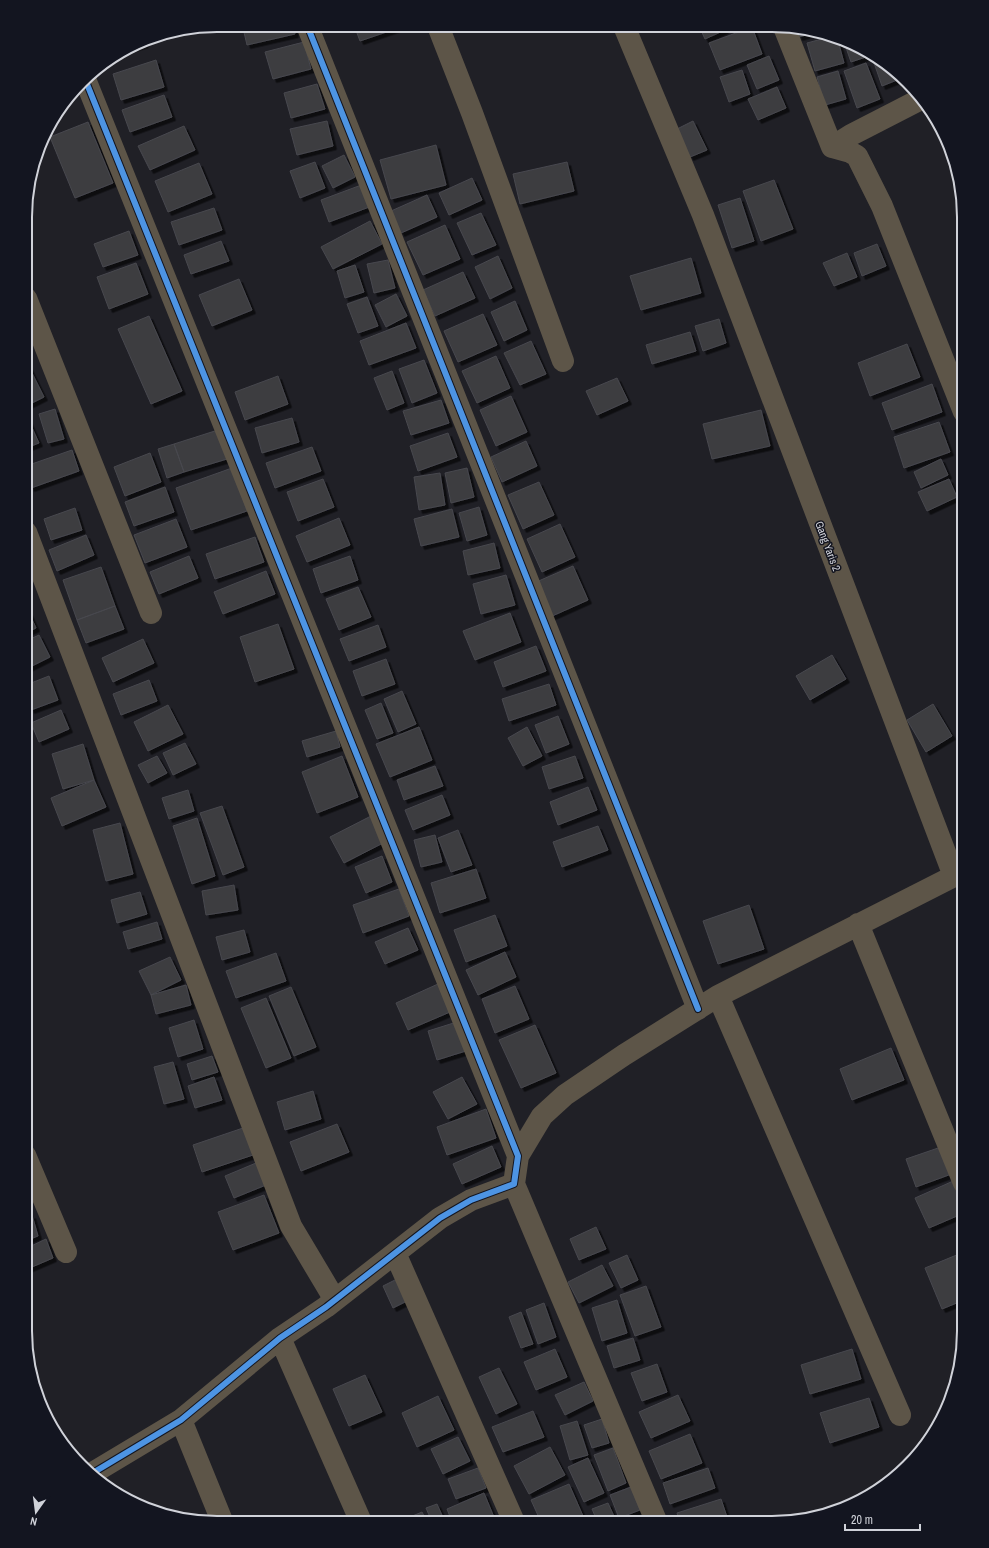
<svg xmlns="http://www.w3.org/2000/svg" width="989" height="1548" font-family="'Archivo Narrow',sans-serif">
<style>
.building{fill:#3c3d41;stroke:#48484e;filter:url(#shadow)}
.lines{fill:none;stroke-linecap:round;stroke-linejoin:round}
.street{stroke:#5d5548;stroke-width:22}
.cycleway-casing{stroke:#131520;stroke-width:8}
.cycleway{stroke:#4d94e3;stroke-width:6}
.labels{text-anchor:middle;stroke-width:3;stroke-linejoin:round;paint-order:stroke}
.street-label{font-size:11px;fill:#d0d2d9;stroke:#131520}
.rim{fill:none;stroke:#d0d2d9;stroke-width:2}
</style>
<defs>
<filter id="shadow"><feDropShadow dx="3.5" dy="3.5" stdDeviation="0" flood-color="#0009"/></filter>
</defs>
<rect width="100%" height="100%" fill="#202026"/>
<path class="building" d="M255 25H293L295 34 247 45 243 28Z
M354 25 404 26 360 41Z
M699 26H723L725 30 705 39Z
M752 27 762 54 720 70 709 43Z
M796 27H797L816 32 799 37Z
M833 36 837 37 844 63 815 71 807 43Z
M843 39 864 50 866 57 851 62Z
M143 40 145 44 129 49Z
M304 42 311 69 273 79 265 52Z
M871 54 889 65 902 78 882 86Z
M769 56 779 80 757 89 747 65Z
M156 60 164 87 121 100 113 74Z
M866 63 880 99 857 108 844 71Z
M742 70 750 94 729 102 720 77Z
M838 71 846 99 825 105 817 77Z
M317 84 325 109 291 118 284 93Z
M777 87 786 108 758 120 748 99Z
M164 95 172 117 130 132 122 110Z
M934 117 949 143 951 150 949 151Z
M327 121 333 146 297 155 290 129Z
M693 121 707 150 690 157 677 129Z
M88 122 113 183 75 198 50 137Z
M184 126 195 150 150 170 138 146Z
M436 145 446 185 391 199 380 160Z
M344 155 355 177 333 188 322 166Z
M315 162 325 188 300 198 290 171Z
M567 162 574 191 520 204 513 174Z
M199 163 212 194 168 212 155 181Z
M472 178 482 200 449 215 439 193Z
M774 180 793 229 761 241 743 191Z
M364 184 372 206 329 222 321 200Z
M427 195 437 217 401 233 391 211Z
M740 198 754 241 732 248 718 205Z
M214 208 222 230 179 245 171 222Z
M481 213 496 245 472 255 457 223Z
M370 221 382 244 333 269 321 247Z
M445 225 460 259 423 275 407 242Z
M129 231 138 255 103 267 94 244Z
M221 241 229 261 191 274 184 255Z
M877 244 886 266 862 276 854 253Z
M847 253 857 277 834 286 823 263Z
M498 256 512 288 490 299 475 267Z
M691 258 701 293 641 310 630 276Z
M388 260 395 288 374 293 367 264Z
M136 263 148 294 109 309 97 277Z
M355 265 364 292 345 298 337 271Z
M463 272 475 298 435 316 423 290Z
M239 279 252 310 212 326 199 295Z
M396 294 407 316 386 327 375 305Z
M367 297 378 326 358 333 347 304Z
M515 301 527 330 504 341 491 312Z
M483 314 497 345 458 362 444 331Z
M149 316 182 391 151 404 118 329Z
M719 319 726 343 703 351 695 326Z
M406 323 416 348 369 365 360 341Z
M690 332 696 351 652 364 646 345Z
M531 341 546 374 520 385 504 353Z
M907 344 920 377 870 396 858 363Z
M496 356 510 388 477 403 462 371Z
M424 360 437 393 412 403 399 369Z
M29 367 44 397 26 406V369Z
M392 371 404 403 387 410 374 378Z
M278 376 288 404 245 420 235 392Z
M617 378 628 401 597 415 586 391Z
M932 384 942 412 892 430 882 403Z
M511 396 527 432 496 446 480 410Z
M441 400 449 423 411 435 403 411Z
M55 409 64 439 48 443 39 414Z
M761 410 770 446 712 459 703 424Z
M292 418 299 442 262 453 255 428Z
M28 419 39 443 26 448V420Z
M939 422 950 452 904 468 894 437Z
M218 430 227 459 184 472 174 444Z
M448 433 457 457 418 471 410 446Z
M526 441 537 466 502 482 491 457Z
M174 444 184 472 167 478 158 449Z
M312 447 321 471 275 488 266 463Z
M72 450 79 471 31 488 26 474V466Z
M150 453 161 482 125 496 114 467Z
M941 459 948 475 921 488 914 472Z
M232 468 247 511 191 530 176 488Z
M467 468 474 497 451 503 445 473Z
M440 473 445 505 419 510 414 477Z
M323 479 334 507 298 521 287 492Z
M949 479 957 497 927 511 918 492Z
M539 482 554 515 523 529 508 495Z
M165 487 174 512 134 526 125 502Z
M479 507 487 535 467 541 459 513Z
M75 508 82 530 51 540 44 519Z
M452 509 459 537 421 546 414 519Z
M339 518 350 545 307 562 296 536Z
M176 519 187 547 145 563 134 535Z
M560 524 575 557 542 572 527 539Z
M86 535 94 555 57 571 49 550Z
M255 537 264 562 215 579 206 554Z
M494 543 500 568 468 575 463 551Z
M189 556 198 578 159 594 150 572Z
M350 556 358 580 321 593 313 569Z
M573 566 588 600 550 617 534 583Z
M101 567 115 606 77 620 63 580Z
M266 571 275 594 223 614 214 592Z
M506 575 515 605 481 614 473 584Z
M358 587 371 617 339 630 326 599Z
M26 606 36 628 26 633Z
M115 606 124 629 86 643 77 620Z
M510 613 521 642 475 660 463 631Z
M278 624 294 669 255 682 240 637Z
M378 625 386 647 349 661 340 639Z
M39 635 50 657 26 669V641Z
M143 639 154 663 113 682 102 658Z
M536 646 546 671 503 687 494 662Z
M832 655 846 679 810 700 796 676Z
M386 659 395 684 362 696 353 671Z
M49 676 58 700 31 710 26 696V685Z
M149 680 157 701 121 715 113 694Z
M549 684 556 705 509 721 502 699Z
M402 691 416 724 398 732 384 699Z
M381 703 393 733 377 739 365 710Z
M933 704 952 736 926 752 907 720Z
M168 705 183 734 148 751 134 722Z
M61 710 69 729 39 742 31 723Z
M558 716 569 744 546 753 535 725Z
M419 727 432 760 390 777 376 744Z
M527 727 542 756 523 766 508 738Z
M336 731 340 747 307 757 302 741Z
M185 743 196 764 173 775 163 753Z
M83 744 94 780 63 789 52 754Z
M157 756 167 773 148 783 138 765Z
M342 756 358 797 317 813 302 772Z
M575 756 583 778 549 789 542 767Z
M435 766 443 786 404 800 397 780Z
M94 780 106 807 62 826 51 798Z
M588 787 597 810 558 825 550 802Z
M188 790 194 811 169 819 162 798Z
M442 795 450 815 413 830 405 810Z
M222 806 244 867 223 875 200 813Z
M371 816 385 842 344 863 330 837Z
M197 818 215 876 192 884 173 826Z
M120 823 133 874 106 881 93 830Z
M598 826 608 850 562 867 553 842Z
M458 830 472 865 451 872 438 838Z
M435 835 442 862 421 867 414 840Z
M382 856 392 882 366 893 355 867Z
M476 869 486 898 440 913 431 883Z
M234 885 238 910 206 915 202 891Z
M399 889 409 916 363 933 353 905Z
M140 892 147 914 117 923 111 900Z
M749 905 764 949 718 964 703 921Z
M495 915 507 946 466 962 454 930Z
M157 922 162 939 128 949 123 932Z
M408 928 418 950 385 964 375 942Z
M244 930 250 952 222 960 216 937Z
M505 952 516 977 478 995 466 970Z
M276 953 286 981 236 998 226 971Z
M170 957 181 980 151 995 139 971Z
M438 984 450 1012 408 1030 396 1003Z
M186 985 191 1005 156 1014 151 995Z
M515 986 529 1019 495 1033 482 999Z
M291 987 316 1047 294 1056 269 996Z
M266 998 291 1058 266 1068 241 1008Z
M194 1020 203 1049 178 1057 169 1028Z
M460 1021 469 1050 437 1060 428 1031Z
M535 1025 556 1073 521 1088 499 1040Z
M891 1048 904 1080 852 1100 840 1069Z
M212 1056 218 1072 192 1080 187 1064Z
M173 1062 184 1099 164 1104 154 1067Z
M214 1077 222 1100 195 1108 188 1086Z
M462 1077 477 1104 448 1119 433 1092Z
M313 1091 321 1119 285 1130 277 1102Z
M486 1109 496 1138 447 1155 437 1127Z
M337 1124 349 1152 301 1171 290 1142Z
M243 1128 253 1155 202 1172 193 1145Z
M947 1145 957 1172 916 1187 906 1159Z
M492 1146 501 1167 462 1184 453 1164Z
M256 1163 266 1185 234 1198 225 1176Z
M960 1178 964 1186V1213L929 1228 915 1198Z
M264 1195 279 1233 233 1250 218 1212Z
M32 1215 38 1236 25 1241V1218Z
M596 1227 606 1249 579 1260 570 1239Z
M46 1239 53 1258 25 1270V1249Z
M964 1252V1300L942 1309 925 1268Z
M627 1255 638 1280 621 1288 609 1263Z
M602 1265 613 1286 579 1303 568 1282Z
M403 1276 413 1298 393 1308 383 1286Z
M646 1286 661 1327 635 1336 620 1295Z
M617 1300 627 1333 602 1341 592 1308Z
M544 1303 556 1337 538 1344 526 1310Z
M521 1312 533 1344 521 1348 509 1317Z
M633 1338 640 1360 614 1368 607 1346Z
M555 1349 567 1377 536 1390 524 1362Z
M852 1349 861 1379 810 1394 801 1365Z
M657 1364 667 1392 642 1401 631 1373Z
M499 1368 517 1404 496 1414 479 1377Z
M365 1375 382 1412 349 1426 333 1389Z
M584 1382 593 1401 565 1415 555 1395Z
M678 1395 690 1421 651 1438 639 1412Z
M438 1396 454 1430 417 1447 402 1413Z
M869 1398 879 1427 830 1443 820 1413Z
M533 1411 544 1437 503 1452 492 1427Z
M602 1419 609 1443 592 1448 584 1425Z
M577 1421 588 1455 570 1460 560 1426Z
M690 1434 702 1463 661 1479 649 1451Z
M458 1437 470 1461 443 1474 431 1449Z
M550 1447 565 1475 529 1494 514 1466Z
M613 1448 626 1483 608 1491 594 1455Z
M588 1458 604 1493 584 1502 568 1467Z
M478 1468 486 1488 456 1499 448 1479Z
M708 1468 715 1488 670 1504 663 1483Z
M569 1484 583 1516 566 1522H541L531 1500Z
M631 1487 640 1510 619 1518 610 1495Z
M484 1493 496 1522H452L447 1509Z
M721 1499 729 1523H680L677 1513Z
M608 1503 617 1523H598L592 1509Z
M437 1504 445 1522H432L426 1508Z
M422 1512 427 1522H398Z"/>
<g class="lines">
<path class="street" d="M307 25 698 1009
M438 26 472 113 563 361
M624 26 703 215 954 876
M784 27 832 147 850 152 857 156 882 206 964 412
M85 79 518 1156 514 1184 471 1200 440 1218 326 1307 280 1338 181 1420 91 1474
M832 147 851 135 923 98
M26 298 151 613
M26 532 291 1226 335 1300
M858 924 964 1183
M718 996 900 1415
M25 1155 66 1252
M518 1156 542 1116 565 1095 624 1055 718 996 964 871
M514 1184 657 1523
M395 1253 514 1522
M280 1338 361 1522
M181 1420 222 1521"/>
<g class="cycleway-casing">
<path id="cycleway" d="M307 25 698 1009
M85 79 518 1156 514 1184 471 1200 440 1218 326 1307 280 1338 181 1420 91 1474"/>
</g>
<use href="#cycleway" class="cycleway"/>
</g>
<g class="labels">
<g class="street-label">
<text transform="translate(828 546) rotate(69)" y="4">Gang Yaris 2</text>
</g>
</g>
<path d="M0 0H989V1548H0ZM217 32H772A185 185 0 0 1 957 217V1331A185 185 0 0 1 772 1516H217A185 185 0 0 1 32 1331V217A185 185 0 0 1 217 32Z" fill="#131520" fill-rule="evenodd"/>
<path class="rim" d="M217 32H772A185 185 0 0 1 957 217V1331A185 185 0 0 1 772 1516H217A185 185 0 0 1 32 1331V217A185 185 0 0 1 217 32Z"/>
<g transform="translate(36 1512) rotate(194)" stroke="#131520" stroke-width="3" paint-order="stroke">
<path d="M0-3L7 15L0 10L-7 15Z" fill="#d0d2d9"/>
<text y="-6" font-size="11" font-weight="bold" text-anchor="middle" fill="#d0d2d9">N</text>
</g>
<path d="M845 1524v6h75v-6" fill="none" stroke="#d0d2d9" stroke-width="2"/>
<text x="851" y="1524" font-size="12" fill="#d0d2d9" stroke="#131520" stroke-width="3" paint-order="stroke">20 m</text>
</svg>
